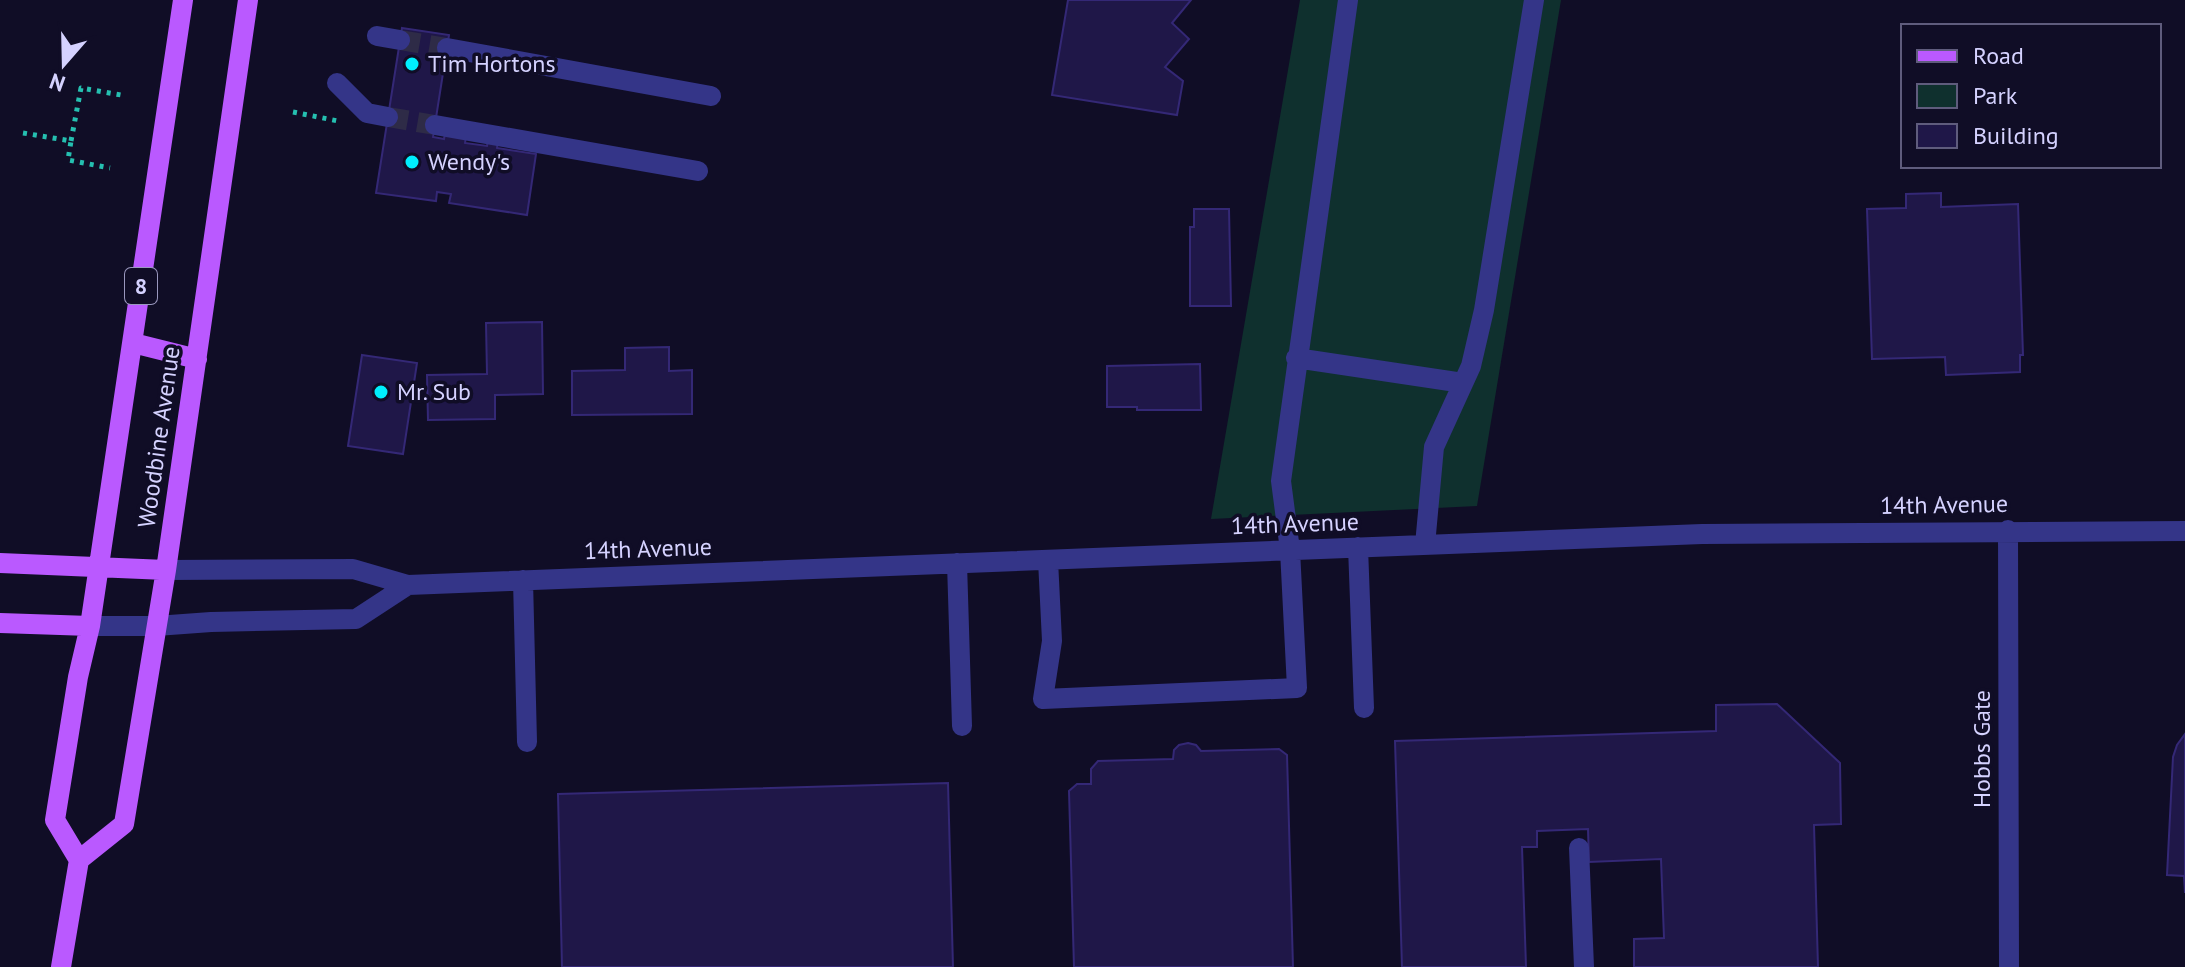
<svg xmlns="http://www.w3.org/2000/svg" width="2185" height="967" font-family="'PT Sans',sans-serif">
<style>
.green{fill:#0f302e}
.building{fill:#1f1748;stroke:#342876;stroke-width:2}
.lines{fill:none;stroke-linecap:round;stroke-linejoin:round}
.minor-tunnel{stroke:#2e2b47;stroke-width:20;stroke-dasharray:20 10;stroke-linecap:butt}
.path{stroke:#25bfb0;stroke-width:5;stroke-dasharray:4 6;stroke-linecap:butt}
.minor{stroke:#343588;stroke-width:20}
.major{stroke:#ba59ff;stroke-width:20}
.poi-dot{fill:#00eefd;stroke:#100d26;stroke-width:3}
.labels{text-anchor:middle;stroke-width:7;stroke-linejoin:round;paint-order:stroke}
.shield{fill:#100d26;stroke:#9a97be;stroke-width:2}
.shield-label{font-size:22px;font-weight:bold;fill:#d5d2ff}
.poi-label{font-size:24px;fill:#d5d2ff;stroke:#100d26;text-anchor:start}
.street-label{font-size:24px;fill:#d5d2ff;stroke:#100d26}
</style>
<rect width="100%" height="100%" fill="#100d26"/>
<path class="green" d="M1300 0H1561L1477 506 1211 519Z"/>
<path class="building" d="M1068 0H1191L1172 23 1189 39 1165 67 1183 81 1177 115 1052 95Z
M402 28 449 35 433 137 444 139 445 134 466 137 465 143 487 146 488 141 498 142 497 148 536 154 527 215 449 203 451 194 437 192 436 201 376 193Z
M1941 193V207L2018 204 2023 355H2020V372L1946 375 1945 357 1872 359 1867 209 1906 208V194Z
M1194 209H1229L1231 306H1190V227H1194Z
M542 322 543 394 495 395V419L428 420 427 375 487 374 486 323Z
M669 347V371L692 370V414L572 415V371L625 370V348Z
M362 355 417 363 403 454 348 446Z
M1200 364 1201 410H1137V407H1107V366Z
M1777 704 1840 763 1841 824 1814 825 1818 967H1634V939L1664 938 1661 859 1589 862 1588 829 1537 831V847H1522L1526 967H1402L1395 741 1716 731V705Z
M2185 734V893L2184 876 2167 875 2173 757 2177 745Z
M1188 743 1196 745 1201 751 1279 749 1287 755 1293 967H1074L1069 791 1077 784H1091V769L1098 761 1173 759 1174 750 1179 745Z
M948 783 953 967H562L558 794Z"/>
<g class="lines">
<path class="minor-tunnel" d="M400 40 447 48
M388 117 435 125"/>
<path class="path" d="M293 112 338 121
M23 133 71 141 68 160 110 168
M71 141 81 88 121 95"/>
<path class="minor" d="M377 36 400 40
M447 48 711 96
M337 83 367 113 388 117
M435 125 698 171
M1296 358 1463 383
M2008 530 2009 967
M1425 545 1434 447 1471 366 1484 310 1534 0
M1358 547 1364 708
M1048 560 1052 641 1043 699 1297 688 1290 550 1281 481 1348 0
M957 563 962 726
M166 570 353 569 408 585 1702 534 2185 531
M523 580 527 742
M90 626H156L211 622 356 619 408 585
M1579 848 1584 967"/>
<path class="major" d="M133 343 197 359
M0 563 166 570
M0 623 90 626
M79 860 124 824 166 570 248 0
M61 967 79 860 55 820 78 677 90 626 183 0"/>
</g>
<g class="poi-dot">
<circle cx="412" cy="64" r="8"/>
<circle cx="412" cy="162" r="8"/>
<circle cx="381" cy="392" r="8"/>
</g>
<g class="labels">
<rect class="shield" x="125" y="268" width="32" height="36" rx="6"/>
<g class="shield-label">
<text x="141" y="294">8</text>
</g>
<g class="poi-label">
<text x="428" y="72">Tim Hortons</text>
<text x="428" y="170">Wendy's</text>
<text x="397" y="400">Mr. Sub</text>
</g>
<g class="street-label">
<text transform="translate(159 437) rotate(-82)" y="8">Woodbine Avenue</text>
<text transform="translate(1944 505) rotate(-1)" y="8">14th Avenue</text>
<text transform="translate(1295 524) rotate(-2)" y="8">14th Avenue</text>
<text transform="translate(648 549) rotate(-2)" y="8">14th Avenue</text>
<text transform="translate(1982 749) rotate(-90)" y="8">Hobbs Gate</text>
</g>
</g>
<rect x="1901" y="24" width="260" height="144" fill="#100d26" stroke="#5f5c7d" stroke-width="2"/>
<rect x="1917" y="50" width="40" height="12" fill="#ba59ff" stroke="#5f5c7d" stroke-width="2"/>
<text x="1973" y="64" font-size="24" fill="#d5d2ff">Road</text>
<rect x="1917" y="84" width="40" height="24" fill="#0f302e" stroke="#5f5c7d" stroke-width="2"/>
<text x="1973" y="104" font-size="24" fill="#d5d2ff">Park</text>
<rect x="1917" y="124" width="40" height="24" fill="#1f1748" stroke="#5f5c7d" stroke-width="2"/>
<text x="1973" y="144" font-size="24" fill="#d5d2ff">Building</text>
<g transform="translate(64 64) rotate(200)" stroke="#100d26" stroke-width="6" paint-order="stroke">
<path d="M0-6L14 30L0 20L-14 30Z" fill="#d5d2ff"/>
<text y="-12" font-size="22" font-weight="bold" text-anchor="middle" fill="#d5d2ff">N</text>
</g>
</svg>
